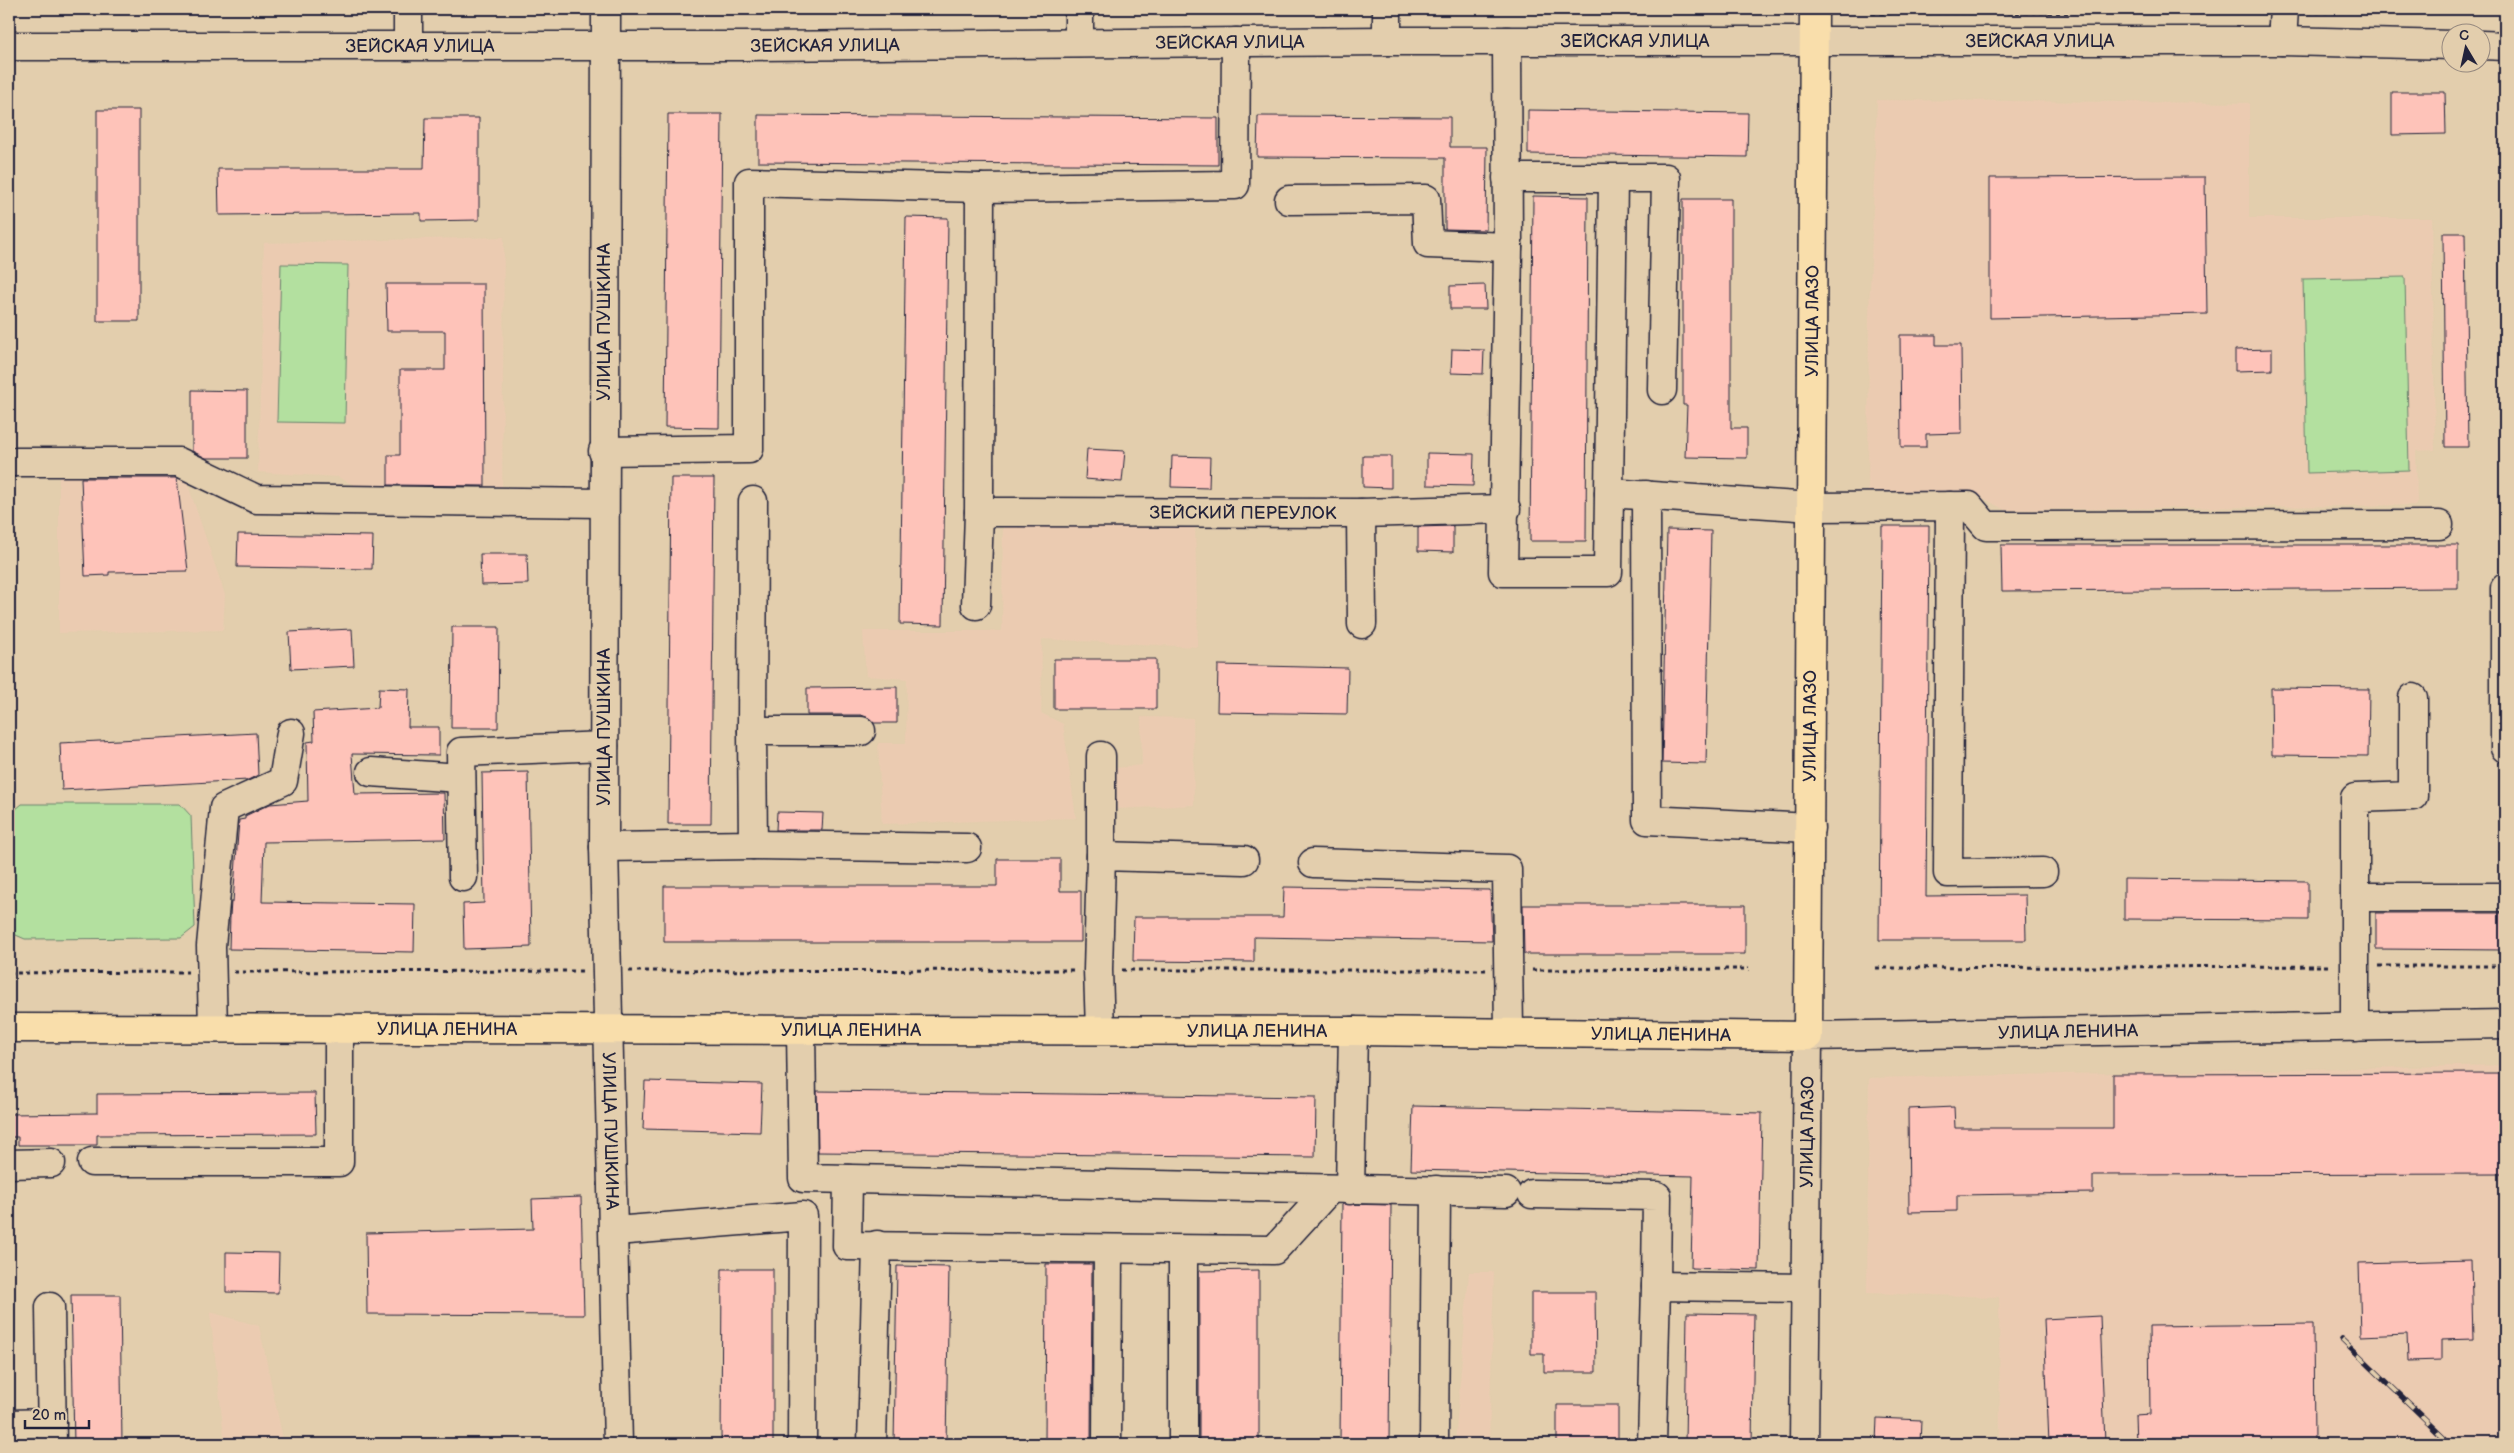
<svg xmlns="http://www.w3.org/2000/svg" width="2514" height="1453" font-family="'Balsamiq Sans',sans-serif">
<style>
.built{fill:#ebcbb1}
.green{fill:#b3e09f;stroke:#6a816d}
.building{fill:#fec3b9;stroke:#22223b}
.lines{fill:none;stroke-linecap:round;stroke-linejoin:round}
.minor-casing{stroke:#22223b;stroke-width:31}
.major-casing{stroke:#22223b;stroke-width:31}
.path{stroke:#22223b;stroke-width:3;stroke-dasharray:4 4;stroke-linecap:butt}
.minor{stroke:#e3cead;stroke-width:28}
.major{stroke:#f9deab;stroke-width:28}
.rail-casing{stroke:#22223b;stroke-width:5.5}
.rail{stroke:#e3cead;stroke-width:4;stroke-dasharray:11;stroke-linecap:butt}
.labels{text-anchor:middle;stroke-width:4;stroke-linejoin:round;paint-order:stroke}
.street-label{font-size:18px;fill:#22223b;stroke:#e3cead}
</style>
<rect width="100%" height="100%" fill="#e3cead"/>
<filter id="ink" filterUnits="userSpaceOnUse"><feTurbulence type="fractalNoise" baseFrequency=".02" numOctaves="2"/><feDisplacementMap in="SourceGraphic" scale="10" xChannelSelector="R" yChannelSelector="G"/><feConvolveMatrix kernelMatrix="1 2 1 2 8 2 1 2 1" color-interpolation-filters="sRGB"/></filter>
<g filter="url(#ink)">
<path class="built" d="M1877 100 2249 103V218H2432L2435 450 2416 451 2417 505 2005 510 1978 495 1868 494 1869 317Z
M504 237 502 502 378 497 338 477 258 472 264 243Z
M59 469 183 470 225 595 223 630 59 633Z
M1003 520 1195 526 1198 647 1042 639 1041 713 1063 724 1076 818 882 824 878 743H906L907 679 866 676 863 631H1002Z
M1141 717 1193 718 1194 805 1117 809 1116 768 1142 765Z
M2505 1065V1444H2000L1999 1297 1867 1293 1869 1078Z
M1469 1272H1494L1489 1444H1455Z
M210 1312 259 1326 284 1444H225Z"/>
<path class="green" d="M281 264 348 265 345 423 277 422Z
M2405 277 2409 470 2307 473 2303 279Z
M22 804H180L191 816 195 927 181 938 25 939 9 932V815Z"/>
<path class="building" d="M2392 92H2445L2446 134 2392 135Z
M97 110H139V321H97Z
M1528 110 1748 113 1747 157 1528 154Z
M668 114H722L719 428 665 427Z
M758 115 1218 118V165L758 162Z
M1258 116 1450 117V147H1487L1486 230 1445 229V158L1257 157Z
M425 118H479V220L421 221V213L219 215 218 169H424Z
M2205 177 2207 314 1990 318V178Z
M1533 196 1588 197 1586 541H1530Z
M1683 199H1731V428H1747V458L1685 457 1687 405H1683Z
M906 217 948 218 943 625 900 624Z
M2443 233H2465L2468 447H2445Z
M386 284H484L485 486 388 485V455H400V370H445V331H387Z
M1485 285 1486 309H1450V286Z
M1900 335H1936V345H1961L1962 433 1926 434V447H1901Z
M1452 349 1484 350 1483 374 1451 373Z
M2272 349V370L2235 371V350Z
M192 390 247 391V458H206L192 451Z
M1087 449 1125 451 1122 482 1085 479Z
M1427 453 1474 454 1473 486 1427 485Z
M1172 456 1210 457 1209 488 1171 487Z
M1363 456H1391V488L1363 487Z
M81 478H177L188 571 109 572V575L85 576Z
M671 478H714L711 824H668Z
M1453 526V552L1418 551V527Z
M1882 526H1929L1926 896 2025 895 2026 940H1879Z
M1667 530 1711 531 1706 764 1662 763Z
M238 534 373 536 372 569 237 567Z
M2001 545H2458V588L2002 591Z
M480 554H527L528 584 481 585Z
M452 627H499L498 728H451Z
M352 629 354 666 291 669 289 632Z
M1054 659H1156V709H1054Z
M1218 665 1348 668 1347 714 1217 712Z
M897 687V723H874L869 718 861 715H807V688Z
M379 688 409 689 408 727H439V755L352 754 355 794 444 793 445 839 264 842 262 902 415 904 414 952 229 949 230 916 231 902H233L239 820 245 819V816L270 804 308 801 307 742 314 741 313 712 378 708Z
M2271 688 2369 689 2368 756 2272 755Z
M256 733 258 775 248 780 62 790 60 743Z
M528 772 531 947 464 949 463 904 484 903 482 773Z
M777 812 823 813 822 830H776Z
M997 859H1060V891H1081V942H664V886H997Z
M2124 879 2308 881V920L2124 919Z
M1284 887 1490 890 1492 941 1254 937V962L1133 961 1134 917H1283Z
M1523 905H1745V954H1524Z
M2376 913H2505V950L2376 949Z
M2505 1073V1174L2093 1175V1193L1957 1195V1211L1909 1212 1908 1109 1954 1107 1955 1128H2113V1074Z
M645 1081 762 1084 760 1132 643 1129Z
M817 1091 1316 1097 1315 1157 818 1152Z
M315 1093 316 1134 97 1135V1145H18V1137H9V1114L97 1113V1094Z
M1413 1106 1762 1113 1759 1270 1691 1268 1693 1176 1411 1170Z
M581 1197 584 1315 367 1314 366 1233 533 1229 532 1199Z
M1342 1204 1391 1205 1389 1444H1340Z
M226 1252 279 1253 278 1293 226 1292Z
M2471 1260 2473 1339 2441 1340V1360L2408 1361 2407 1334 2361 1336 2359 1263Z
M1046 1264H1092L1091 1444H1045Z
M897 1266 949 1267 946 1444H894Z
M722 1269H773V1444H721Z
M1259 1270V1444H1199V1271Z
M1531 1292H1595L1596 1372H1544V1354H1531Z
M71 1295H120L122 1444H74Z
M1687 1313 1754 1314 1752 1444H1685Z
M2100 1316 2105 1444H2049L2044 1319Z
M2313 1324 2314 1444H2136L2135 1415 2150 1414 2149 1326Z
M1557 1405H1618V1444H1557Z
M1877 1418 1921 1420 1920 1444H1876Z"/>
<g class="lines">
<g class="minor-casing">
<g id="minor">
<path d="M408 9V46"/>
<path id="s1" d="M606 9 604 847 618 1444"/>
<path d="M1079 9V43"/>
<path d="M1387 9V41"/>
<path d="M2282 41 2284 9"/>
<path d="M2482 45 2505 46"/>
<path id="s2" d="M9 46H743L1387 41H2282L2452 45"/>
<path d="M1507 178H1666L1662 390"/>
<path d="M1289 200 1426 199 1428 244 1508 247 1507 41"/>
<path d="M1508 247 1503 572H1608L1609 493 1812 507 1969 506 1986 526 2439 525"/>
<path d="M603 451 749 449V182L980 188 1235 185 1236 42"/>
<path d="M9 462H179L256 499 603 503"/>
<path d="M1609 493 1613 179"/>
<path d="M1646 495 1647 820 1810 828"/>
<path d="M1950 506 1948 873 2043 872"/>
<path id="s3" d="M979 512 1361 513 1506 509"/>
<path d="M1361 513 1362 624"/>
<path d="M2505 588V748"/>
<path d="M976 605 979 512 980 188"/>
<path d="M752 731 753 501"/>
<path d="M1101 756V856"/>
<path d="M371 772 461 778"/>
<path d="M753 845 967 848"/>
<path d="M604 847 753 845 752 731H861"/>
<path d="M1313 863 1507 869 1509 1033"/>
<path d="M463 877 461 752 604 746"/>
<path d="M2355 897V798L2413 796V698"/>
<path d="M2355 1027V897H2505"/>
<path d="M213 1028 211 946 224 808 283 781 291 733"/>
<path d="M801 1030 803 1178 1506 1192"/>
<path d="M1100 1030 1098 970 1101 856 1244 860"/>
<path d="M92 1162H339V1028"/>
<path d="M9 1164 51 1163"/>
<path d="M848 1179 847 1246 1274 1250 1329 1190"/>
<path d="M1350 1190 1353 1031"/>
<path d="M1532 1194 1657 1196 1656 1286"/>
<path d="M615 1231 803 1216 802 1444"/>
<path d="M50 1307 52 1444"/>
<path d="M9 1424 52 1423"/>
<path d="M872 1444 877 1245"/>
<path d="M1107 1444 1108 1249"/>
<path d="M1183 1444V1250"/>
<path d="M1434 1444 1436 1190"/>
<path d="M1652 1444 1656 1286 1805 1288"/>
<path id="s4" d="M1804 1444 1808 1036 2505 1024"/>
</g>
</g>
<g class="major-casing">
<g id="major">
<path id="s5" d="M9 1028 1353 1031 1808 1036 1814 9"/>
</g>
</g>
<path class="path" d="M2308 12 2505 11
M1872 13 2260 12
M2379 966H2505
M1876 968 2332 966
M1122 970H1486
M1532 970 1749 969
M629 971 1076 970
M234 972 583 971
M9 973 188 972"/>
<use href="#minor" class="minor"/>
<use href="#major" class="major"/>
<g class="rail-casing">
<path id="rail" d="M2342 1339 2451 1444"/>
</g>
<use href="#rail" class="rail"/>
</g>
</g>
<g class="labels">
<g class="street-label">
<text dy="6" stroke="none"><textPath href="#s2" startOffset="1221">ЗЕЙСКАЯ УЛИЦА</textPath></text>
<text dy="6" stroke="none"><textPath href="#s2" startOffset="1626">ЗЕЙСКАЯ УЛИЦА</textPath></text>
<text dy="6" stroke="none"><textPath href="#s2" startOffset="2031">ЗЕЙСКАЯ УЛИЦА</textPath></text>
<text dy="6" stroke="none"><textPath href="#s2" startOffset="816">ЗЕЙСКАЯ УЛИЦА</textPath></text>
<text dy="6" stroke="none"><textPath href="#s2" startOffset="411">ЗЕЙСКАЯ УЛИЦА</textPath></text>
<text transform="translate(604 322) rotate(-90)" y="6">УЛИЦА ПУШКИНА</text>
<text dy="6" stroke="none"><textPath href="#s5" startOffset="2514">УЛИЦА ЛАЗО</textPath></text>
<text dy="6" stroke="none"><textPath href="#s3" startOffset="264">ЗЕЙСКИЙ ПЕРЕУЛОК</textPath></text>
<text transform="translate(604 727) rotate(-90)" y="6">УЛИЦА ПУШКИНА</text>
<text dy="6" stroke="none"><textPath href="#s5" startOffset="2109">УЛИЦА ЛАЗО</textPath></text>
<text dy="6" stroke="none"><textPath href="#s5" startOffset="438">УЛИЦА ЛЕНИНА</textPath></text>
<text dy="6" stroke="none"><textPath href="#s5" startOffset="842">УЛИЦА ЛЕНИНА</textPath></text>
<text dy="6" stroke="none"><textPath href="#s5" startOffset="1248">УЛИЦА ЛЕНИНА</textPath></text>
<text dy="6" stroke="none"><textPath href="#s4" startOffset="668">УЛИЦА ЛЕНИНА</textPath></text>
<text dy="6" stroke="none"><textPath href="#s5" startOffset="1652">УЛИЦА ЛЕНИНА</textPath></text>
<text dy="6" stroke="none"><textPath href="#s1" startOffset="1122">УЛИЦА ПУШКИНА</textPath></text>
<text dy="6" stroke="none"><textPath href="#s4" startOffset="312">УЛИЦА ЛАЗО</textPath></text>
</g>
</g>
<rect width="2514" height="1453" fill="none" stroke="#e3cead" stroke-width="30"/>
<rect x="15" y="15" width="2484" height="1423" fill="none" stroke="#22223b" stroke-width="2" filter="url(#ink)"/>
<g transform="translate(2466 48) rotate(351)"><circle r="24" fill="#e3cead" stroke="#96897f"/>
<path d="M0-4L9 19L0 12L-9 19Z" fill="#22223b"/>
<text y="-8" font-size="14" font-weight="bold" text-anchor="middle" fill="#22223b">С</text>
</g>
<path d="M25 1420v8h64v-8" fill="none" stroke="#22223b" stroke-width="2.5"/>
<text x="32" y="1420" font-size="15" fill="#22223b" stroke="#e3cead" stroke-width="4" paint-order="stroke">20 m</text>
</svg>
